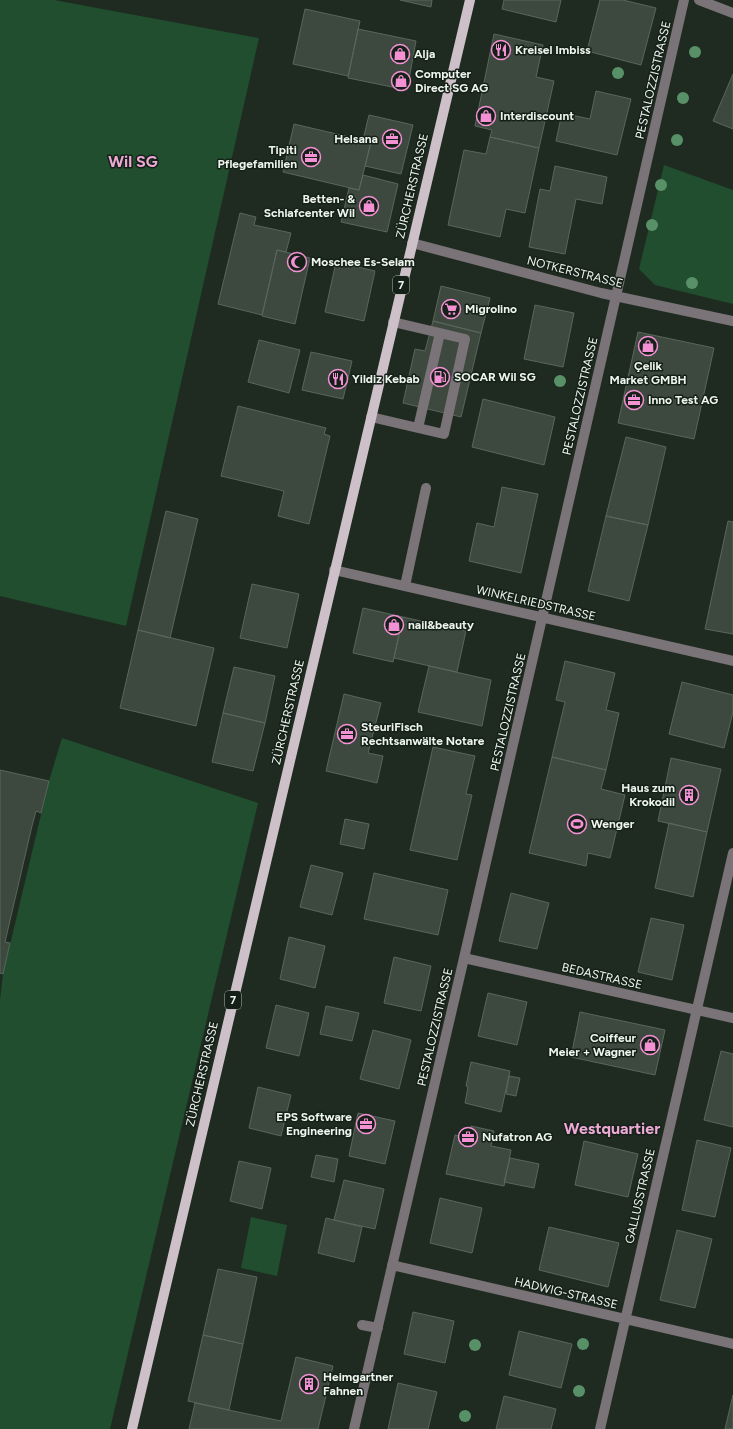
<svg xmlns="http://www.w3.org/2000/svg" width="733" height="1429" font-family="Figtree,sans-serif">
<style>
.green{fill:#204e2e}
.building{fill:#3d493f;stroke:#59665b}
.lines{fill:none;stroke-linecap:round;stroke-linejoin:round}
.minor{stroke:#7a7377;stroke-width:10}
.major{stroke:#cec0c8;stroke-width:10}
.tree{fill:#589067}
.labels{text-anchor:middle;stroke-width:3;stroke-linejoin:round;paint-order:stroke}
.shield{fill:#152118;stroke:#adb5ae;stroke-width:1}
.shield-label{font-size:11px;font-weight:bold;fill:#eef5ef}
.poi-label{font-size:12px;font-weight:bold;fill:#eef5ef;stroke:#152118;text-anchor:start}
.street-label{font-size:12px;fill:#eef5ef;stroke:#152118}
.district-label{font-size:16px;font-weight:bold;fill:#eea9d7;stroke:#152118}
</style>
<rect width="100%" height="100%" fill="#1f2b21"/>
<path class="green" d="M0 0H54L259 38 126 626 0 596Z
M664 165 733 190V304L655 285 639 269Z
M62 738 258 803 110 1429H0V1000L3 974 49 781Z
M251 1217 287 1225 277 1276 241 1268Z"/>
<path class="building" d="M400 0H432L431 7Z
M504 0H561L556 22 502 9Z
M600 0H623L656 8 641 65 587 51Z
M305 9 360 21 348 76 293 64Z
M358 29 416 41 407 90 348 78Z
M494 34 543 45 536 77 554 81 539 148 490 137 492 130 475 126Z
M733 74V129L713 121Z
M596 91 631 99 617 155 556 141 562 113 590 119Z
M369 115 413 125 401 174 365 166 371 142 363 140Z
M294 124 371 142 359 190 283 172Z
M490 137 539 148 525 213 506 209 500 237 448 225 464 150 486 154Z
M555 166 607 177 602 204 576 199 565 254 529 247 540 189 550 191Z
M363 175 398 184 387 232 341 222 349 188 359 190Z
M240 213 256 217 254 225 291 233 286 252 277 250 262 315 218 304Z
M277 250 310 258 295 324 262 316Z
M336 262 375 271 364 321 325 312Z
M441 286 490 298 481 333 433 321Z
M535 305 574 313 563 367 524 359Z
M433 321 481 333 461 417 403 403 415 349 425 351Z
M638 332 714 348 694 439 618 423Z
M259 340 300 350 289 393 248 382Z
M311 352 352 361 343 399 302 390Z
M483 399 555 417 544 465 472 447Z
M238 406 326 428 324 434 330 436 309 524 278 516 284 491 221 476Z
M626 437 666 447 648 525 606 516Z
M502 487 538 494 521 573 469 561 477 523 494 527Z
M166 511 198 519 170 638 138 630Z
M606 516 648 525 629 601 588 591Z
M728 521 733 522V634L705 629Z
M252 584 299 594 287 648 240 638Z
M363 608 403 617 393 662 353 653Z
M403 617 466 631 457 672 394 658Z
M138 630 214 648 196 726 120 708Z
M565 661 615 673 606 710 619 713 606 770 552 757 565 702 556 700Z
M429 666 491 680 482 726 418 712Z
M234 667 275 676 265 723 223 713Z
M682 682 733 695V712L724 748 669 734Z
M344 694 381 703 368 753 383 756 377 783 326 771Z
M223 713 265 723 253 771 212 762Z
M433 747 475 756 466 794 472 795 457 860 410 850Z
M552 757 606 770 601 789 625 795 610 858 588 853 586 866 529 853Z
M671 758 721 769 707 832 658 821Z
M0 770 49 781 41 813 36 811 32 826 5 942 10 943 3 974 0 973Z
M345 819 369 824 364 849 340 844Z
M669 823 707 832 693 897 655 888Z
M311 865 343 873 332 915 300 907Z
M374 873 448 890 438 935 364 919Z
M511 893 549 903 537 949 499 941Z
M651 918 684 925 672 980 638 972Z
M289 937 325 946 315 988 280 979Z
M394 957 431 966 421 1011 384 1003Z
M488 993 527 1002 517 1045 478 1036Z
M276 1005 309 1013 299 1056 266 1048Z
M326 1006 359 1013 352 1041 320 1034Z
M580 1012 665 1030 655 1075 571 1057Z
M373 1030 411 1040 399 1089 360 1079Z
M721 1051 733 1054V1127L704 1120Z
M471 1062 510 1071 501 1112 465 1103 468 1087 466 1086Z
M509 1076 520 1078 516 1096 506 1094Z
M258 1087 291 1095 281 1136 249 1128Z
M358 1113 395 1121 385 1164 349 1156Z
M471 1126 494 1131 491 1146 511 1150 504 1186 446 1174 455 1135 468 1137Z
M697 1140 731 1148 715 1217 682 1210Z
M584 1141 638 1154 628 1197 575 1185Z
M316 1155 338 1159 334 1182 311 1177Z
M510 1158 539 1164 534 1188 504 1182Z
M239 1161 271 1168 262 1209 230 1201Z
M344 1180 384 1189 375 1229 334 1220Z
M440 1198 482 1208 472 1253 430 1243Z
M326 1218 362 1227 354 1262 318 1253Z
M549 1227 619 1243 608 1287 539 1270Z
M677 1230 712 1239 695 1308 660 1300Z
M218 1269 257 1277 243 1344 203 1335Z
M413 1312 454 1321 445 1363 404 1354Z
M519 1331 572 1344 561 1388 509 1375Z
M203 1335 243 1344 229 1410 188 1401Z
M296 1357 333 1366 318 1429H189L195 1403 281 1421Z
M398 1383 437 1392 428 1429H388Z
M733 1395V1429H725Z
M504 1396 556 1409 551 1429H496Z"/>
<g class="lines">
<path class="minor" d="M699 0 733 13
M412 243 601 293 733 321
M371 417 418 428 440 333 393 322
M418 428 444 434 465 339 440 333
M334 570 733 661
M405 586 426 488
M464 958 733 1018
M392 1265 733 1344
M362 1325 378 1328
M354 1429 464 958 684 0
M600 1429 733 853"/>
<path class="major" d="M132 1429 470 0"/>
</g>
<g class="tree">
<circle cx="695" cy="52" r="6"/>
<circle cx="618" cy="73" r="6"/>
<circle cx="683" cy="98" r="6"/>
<circle cx="677" cy="140" r="6"/>
<circle cx="661" cy="185" r="6"/>
<circle cx="652" cy="225" r="6"/>
<circle cx="692" cy="283" r="6"/>
<circle cx="560" cy="381" r="6"/>
<circle cx="583" cy="1344" r="6"/>
<circle cx="475" cy="1345" r="6"/>
<circle cx="579" cy="1391" r="6"/>
<circle cx="465" cy="1416" r="6"/>
</g>
<defs>
<g id="restaurant-ring" transform="scale(1)"><circle r="9.5" fill="#152118" stroke="#f491d4" stroke-width="1.5"/><path d="M-5-6h1v4h1v-4h1v4h1v-4h1v5L-1.5 .5V6h-2V.5L-5-1ZM5-6V6H3V1.5H1.5Q1.5-4 5-6Z" fill="#f491d4"/></g>
<g id="shop-ring" transform="scale(1)"><circle r="9.5" fill="#152118" stroke="#f491d4" stroke-width="1.5"/><path d="M-5-2.5h2.3a2.7 3.5 0 0 1 5.4 0H5L5.5 6h-11ZM-1.5-2.5h3a1.5 2.3 0 0 0-3 0Z" fill="#f491d4"/></g>
<g id="office-ring" transform="scale(1)"><circle r="9.5" fill="#152118" stroke="#f491d4" stroke-width="1.5"/><path d="M-6-3h4V-5.5h4V-3h4V5H-6ZM-1-4.5V-3h2v-1.5ZM-6 0V1H6V0Z" fill="#f491d4"/></g>
<g id="mosque-ring" transform="scale(1)"><circle r="9.5" fill="#152118" stroke="#f491d4" stroke-width="1.5"/><path d="M3.5-4.9A6 6 0 1 0 3.5 4.9A5 5 0 1 1 3.5-4.9Z" fill="#f491d4"/></g>
<g id="supermarket-ring" transform="scale(1)"><circle r="9.5" fill="#152118" stroke="#f491d4" stroke-width="1.5"/><path d="M-6-5.5h2.5l.6 2H6L4.5 2H-2.5L-4.4-4H-6ZM-1.5 3.2a1.3 1.3 0 1 0 .1 0ZM3 3.2a1.3 1.3 0 1 0 .1 0Z" fill="#f491d4"/></g>
<g id="fuel-ring" transform="scale(1)"><circle r="9.5" fill="#152118" stroke="#f491d4" stroke-width="1.5"/><path d="M-5.5-6h7V0h2V4h1.3V-2.5L3-4.5l.8-.8L6-3V5H2.5V1h-1V6h-7ZM-4.2-4.7v3.2H.2V-4.7Z" fill="#f491d4"/></g>
<g id="building-ring" transform="scale(1)"><circle r="9.5" fill="#152118" stroke="#f491d4" stroke-width="1.5"/><path d="M-4-6H4V6H1V3H-1V6H-4ZM-2.5-4.3h1.7v1.8h-1.7ZM.8-4.3h1.7v1.8H.8ZM-2.5-1h1.7V.8h-1.7ZM.8-1h1.7V.8H.8Z" fill="#f491d4"/></g>
<g id="stadium-ring" transform="scale(1)"><circle r="9.5" fill="#152118" stroke="#f491d4" stroke-width="1.5"/><path d="M0-5a6.5 5 0 1 0 0 10a6.5 5 0 1 0 0-10ZM-3.5-1.8h7v3.6h-7Z" fill="#f491d4"/></g>
</defs>
<g fill-rule="evenodd">
<use href="#restaurant-ring" x="501" y="50"/>
<use href="#shop-ring" x="400" y="54"/>
<use href="#shop-ring" x="401" y="81"/>
<use href="#shop-ring" x="486" y="116"/>
<use href="#office-ring" x="392" y="139"/>
<use href="#office-ring" x="311" y="157"/>
<use href="#shop-ring" x="369" y="206"/>
<use href="#mosque-ring" x="297" y="262"/>
<use href="#supermarket-ring" x="451" y="309"/>
<use href="#shop-ring" x="648" y="346"/>
<use href="#fuel-ring" x="440" y="377"/>
<use href="#restaurant-ring" x="338" y="379"/>
<use href="#office-ring" x="634" y="400"/>
<use href="#shop-ring" x="394" y="625"/>
<use href="#office-ring" x="347" y="734"/>
<use href="#building-ring" x="689" y="795"/>
<use href="#stadium-ring" x="577" y="824"/>
<use href="#shop-ring" x="650" y="1045"/>
<use href="#office-ring" x="366" y="1124"/>
<use href="#office-ring" x="468" y="1137"/>
<use href="#building-ring" x="309" y="1384"/>
</g>
<g class="labels">
<g class="shield">
<rect x="393" y="276" width="16" height="18" rx="3"/>
<rect x="225" y="991" width="16" height="18" rx="3"/>
</g>
<g class="shield-label">
<text x="401" y="289">7</text>
<text x="233" y="1004">7</text>
</g>
<g class="poi-label">
<text x="515" y="54">Kreisel Imbiss</text>
<text x="414" y="58">Alja</text>
<text x="415" y="78">Computer<tspan x="415" dy="14">Direct SG AG</tspan></text>
<text x="500" y="120">Interdiscount</text>
<text x="378" y="143" text-anchor="end">Helsana</text>
<text x="297" y="154" text-anchor="end">Tipiti<tspan x="297" dy="14">Pflegefamilien</tspan></text>
<text x="355" y="203" text-anchor="end">Betten- &amp;<tspan x="355" dy="14">Schlafcenter Wil</tspan></text>
<text x="311" y="266">Moschee Es-Selam</text>
<text x="465" y="313">Migrolino</text>
<text x="648" y="370" text-anchor="middle">Çelik<tspan x="648" dy="14">Market GMBH</tspan></text>
<text x="454" y="381">SOCAR Wil SG</text>
<text x="352" y="383">Yildiz Kebab</text>
<text x="648" y="404">Inno Test AG</text>
<text x="408" y="629">nail&amp;beauty</text>
<text x="361" y="731">SteuriFisch<tspan x="361" dy="14">Rechtsanwälte Notare</tspan></text>
<text x="675" y="792" text-anchor="end">Haus zum<tspan x="675" dy="14">Krokodil</tspan></text>
<text x="591" y="828">Wenger</text>
<text x="636" y="1042" text-anchor="end">Coiffeur<tspan x="636" dy="14">Meier + Wagner</tspan></text>
<text x="352" y="1121" text-anchor="end">EPS Software<tspan x="352" dy="14">Engineering</tspan></text>
<text x="482" y="1141">Nufatron AG</text>
<text x="323" y="1381">Heimgartner<tspan x="323" dy="14">Fahnen</tspan></text>
</g>
<g class="street-label">
<text transform="translate(653 80) rotate(-77)" y="4">PESTALOZZISTRASSE</text>
<text transform="translate(412 186) rotate(-77)" y="4">ZÜRCHERSTRASSE</text>
<text transform="translate(575 272) rotate(14)" y="4">NOTKERSTRASSE</text>
<text transform="translate(580 396) rotate(-77)" y="4">PESTALOZZISTRASSE</text>
<text transform="translate(536 603) rotate(13)" y="4">WINKELRIEDSTRASSE</text>
<text transform="translate(288 712) rotate(-77)" y="4">ZÜRCHERSTRASSE</text>
<text transform="translate(508 712) rotate(-77)" y="4">PESTALOZZISTRASSE</text>
<text transform="translate(602 976) rotate(13)" y="4">BEDASTRASSE</text>
<text transform="translate(435 1027) rotate(-77)" y="4">PESTALOZZISTRASSE</text>
<text transform="translate(202 1074) rotate(-77)" y="4">ZÜRCHERSTRASSE</text>
<text transform="translate(640 1196) rotate(-77)" y="4">GALLUSSTRASSE</text>
<text transform="translate(566 1293) rotate(13)" y="4">HADWIG-STRASSE</text>
</g>
<g class="district-label">
<text x="133" y="167">Wil SG</text>
<text x="612" y="1134">Westquartier</text>
</g>
</g>
</svg>
